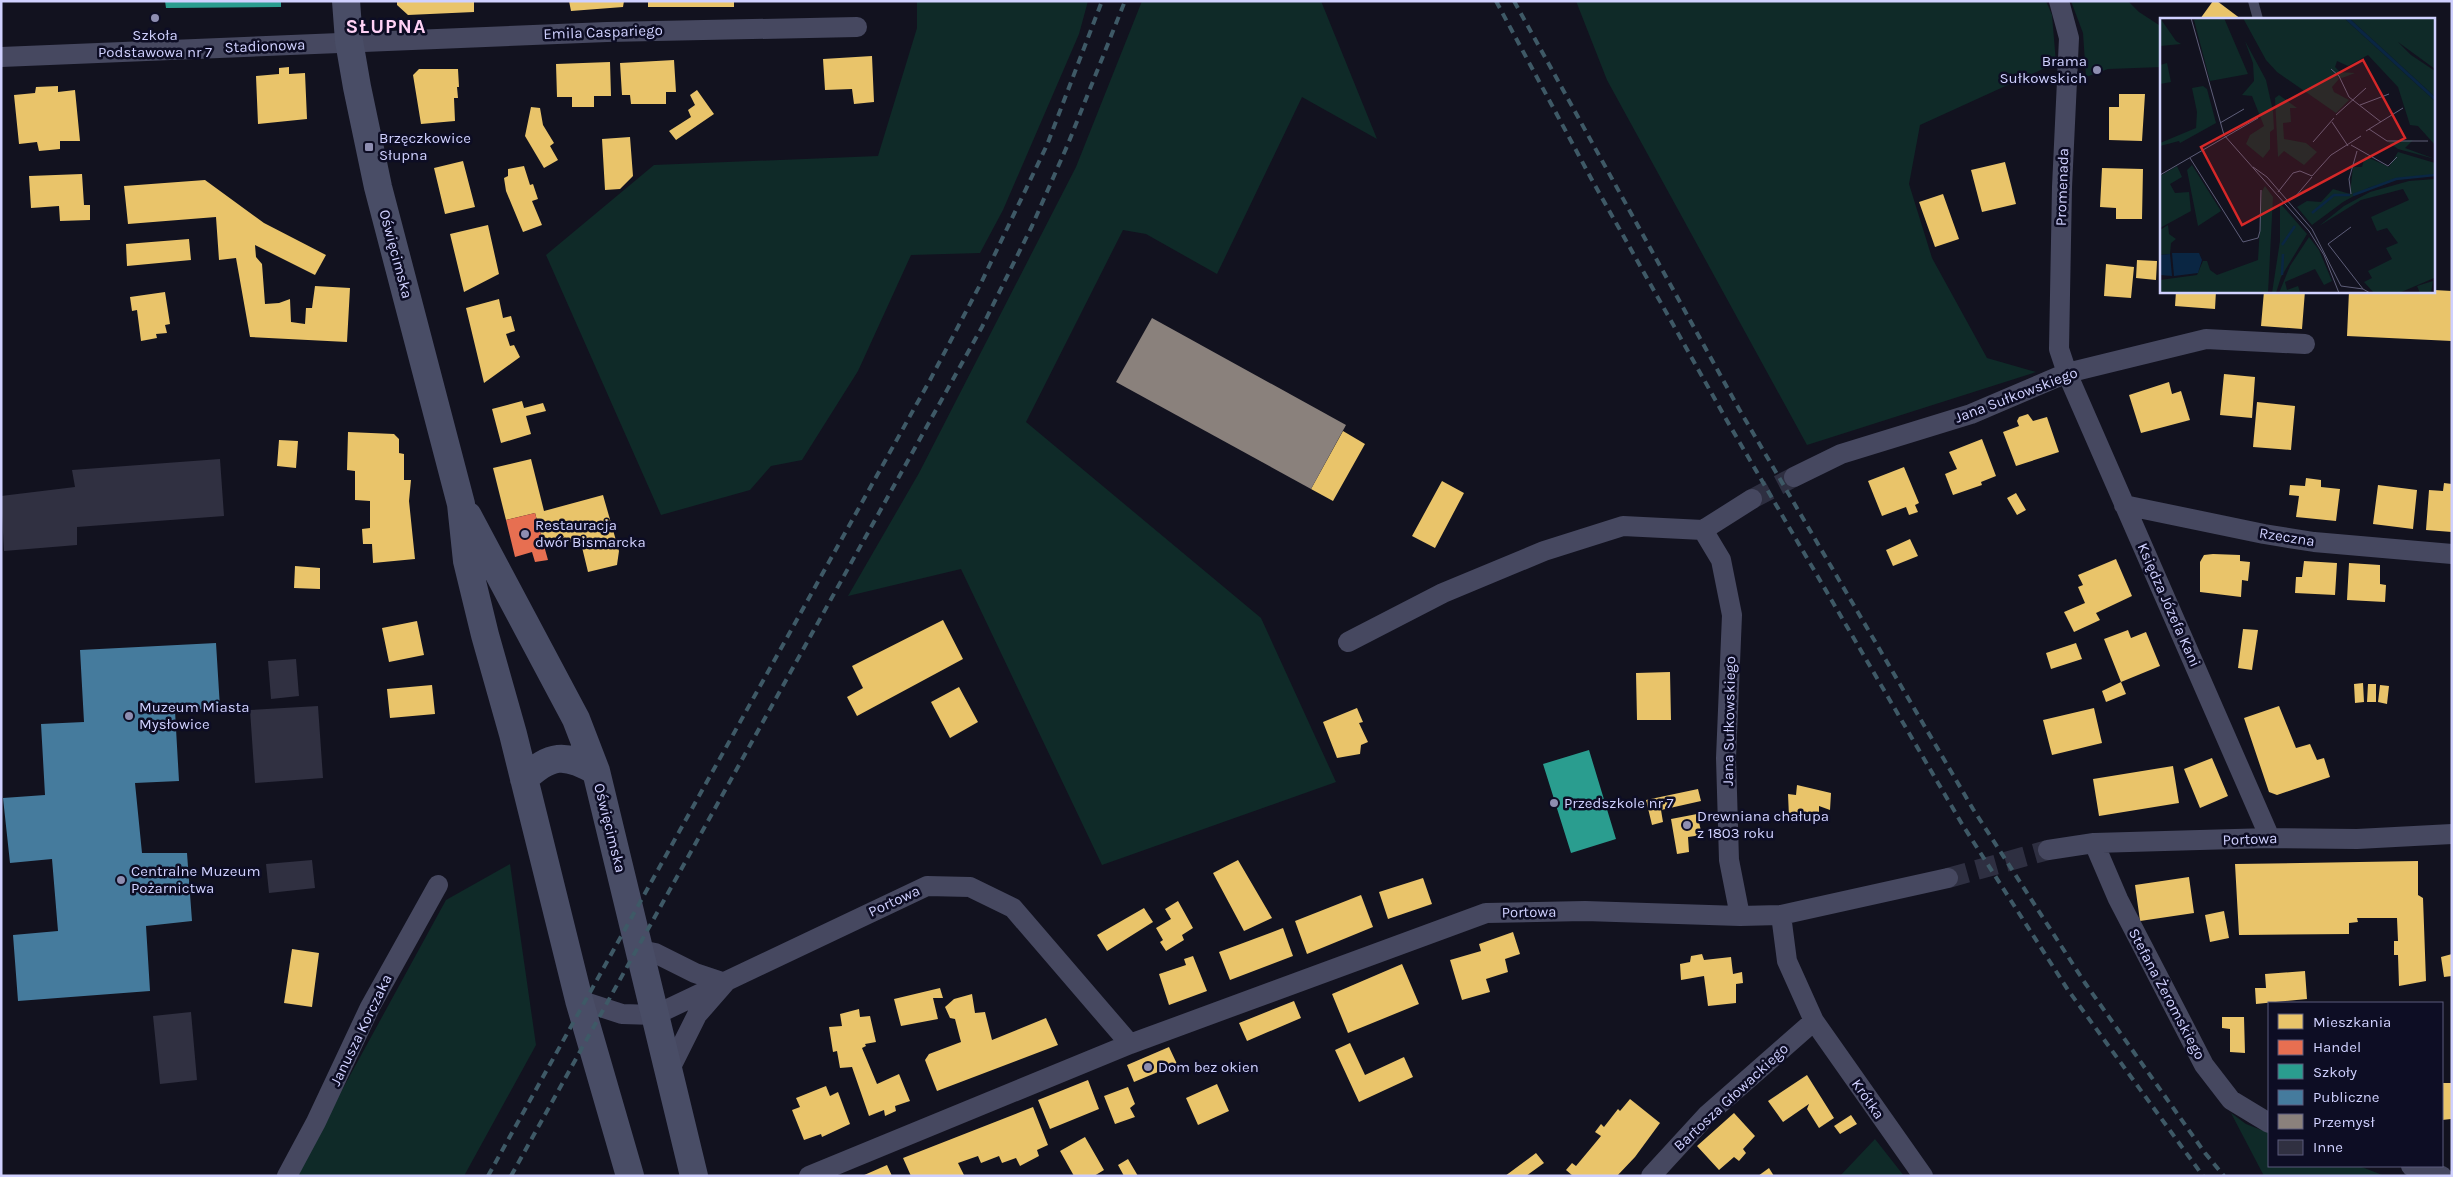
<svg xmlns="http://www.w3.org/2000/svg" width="2453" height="1177" font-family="Karla,sans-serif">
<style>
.green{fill:#0f2a28}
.homes{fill:#e9c46a}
.shops{fill:#e76f51}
.schools{fill:#2a9d8f}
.public{fill:#457b9d}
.industry{fill:#8a817c}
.building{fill:#303041}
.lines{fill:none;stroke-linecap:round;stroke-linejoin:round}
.minor-tunnel{stroke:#2e2f41;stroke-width:20;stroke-dasharray:20 10;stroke-linecap:butt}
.service{stroke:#464860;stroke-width:10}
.minor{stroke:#464860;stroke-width:20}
.secondary{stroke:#494d66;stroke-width:28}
.rail{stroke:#3e5966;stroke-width:4;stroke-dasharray:8 6;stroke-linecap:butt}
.poi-dot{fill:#8e8eb1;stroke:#0d0d24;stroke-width:2}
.labels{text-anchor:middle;stroke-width:5;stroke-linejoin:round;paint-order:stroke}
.street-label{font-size:15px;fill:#d0d1ff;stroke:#0d0d24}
.poi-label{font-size:15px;fill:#d0d1ff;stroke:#0d0d24;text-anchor:start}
.district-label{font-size:20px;font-weight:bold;letter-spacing:1px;fill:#ffd2f5;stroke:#0d0d24}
.inset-river{fill:none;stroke:#0a2643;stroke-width:2.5}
.inset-road{fill:none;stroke:#5e5e79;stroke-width:1}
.view{fill:#d62828;fill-opacity:0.15;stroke:#d62828;stroke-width:2.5}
.inset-edge{fill:none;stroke:#d0d1ff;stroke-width:2.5}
</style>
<rect width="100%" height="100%" fill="#12121f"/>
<path class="green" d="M917 1H1088L1079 34 1003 210 980 253 911 255 858 371 802 460 771 466 750 490 661 515 546 255 654 165 878 156 917 28Z
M1142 1H1321L1377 139 1302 97 1217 274 1146 234 1123 230 1026 422 1261 618 1336 782 1102 865 961 569 848 596 919 473 1076 167Z
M1576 1H2046L2052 15 2056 63 1920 125 1909 184 1932 258 1987 358 2036 372 1807 445 1607 80Z
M2071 1H2128L2139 12 2162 27V67L2108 69 2086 77 2083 33Z
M510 864 536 1045 464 1176H295L446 900Z
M2231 1113 2246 1124 2269 1133V1166H2359L2385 1176H2264Z
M1875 1139 1904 1176H1840Z"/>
<path class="homes" d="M397 1H474V12L408 15 397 5Z
M569 1H624L623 7 571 11Z
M648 1H734V7H648Z
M2213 1H2217L2241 19H2200Z
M872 56 874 102 854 104 852 89 825 90 823 59Z
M674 60 676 92H666V104H631L630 95H622L620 63Z
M610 62 611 96H594V107H572V97H557L556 64Z
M289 67V74L305 73 307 119 258 124 256 76 279 74V68Z
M419 69H458L459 87H457L458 98H454L455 121 421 124 413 75Z
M58 86V92L75 90 80 141H60V149L39 151 37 142 19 144 14 95 35 93 36 87Z
M697 90 714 114 676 140 669 131 691 117 688 110 695 105 690 95Z
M2119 94H2145L2142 141 2109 140V107H2119Z
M531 107 540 108 543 125 554 143 550 146 558 160 544 168 525 136Z
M630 137 633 176 620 189 605 190 602 139Z
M463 161 475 207 445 214 434 168Z
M2005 162 2016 204 1982 212 1971 170Z
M524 166 530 185 533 184 538 199 532 201 542 225 523 232 506 191 504 178 508 176V169Z
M2102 168 2143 169 2142 219H2116V208L2100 207Z
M82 174 84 205H90V220L60 221 59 206 31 208 29 176Z
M205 180 264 223 326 255 315 275 255 245 256 257 262 264 265 304 279 303 290 299 291 322 305 324 306 308H312L315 286 350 288 347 342 250 337 236 258 219 260 216 217 128 224 124 186Z
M1943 194 1959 239 1935 247 1919 202Z
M488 225 499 274 464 292 450 234Z
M189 239 191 260 127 266 126 244Z
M2137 260 2157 261 2156 280 2136 278Z
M2106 264 2134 267 2131 298 2104 296Z
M2434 290 2452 291V341L2347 336 2349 291Z
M2176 291H2216L2215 309 2175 306Z
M2264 291H2305L2302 329 2261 326Z
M165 292 170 324 165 325 167 333 156 334 157 338 141 341 137 310 132 311 130 297Z
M499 299 503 318 511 316 515 331 506 334 510 346 514 345 520 357 484 383 466 308Z
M2224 374 2255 377 2252 418 2220 415Z
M2169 382 2172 394 2181 391 2190 420 2141 433 2129 395Z
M522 401 524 408 543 403 546 411 526 416 531 434 501 443 492 409Z
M2257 402 2295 406 2291 450 2253 447Z
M2028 414 2033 421 2047 417 2059 452 2016 466 2003 432 2019 426 2017 421 2019 417Z
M1343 431 1365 444 1333 501 1311 489Z
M348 432 394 434 399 439V453L404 454V480H411L409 501 415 559 373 563 372 544H363L362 529 370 528V501L355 500V471L347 470Z
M1982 439 1996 476 1981 482 1982 485 1953 495 1945 474 1957 469 1949 452Z
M279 440 298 441 296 468 277 466Z
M531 459 544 511 603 495 619 551 617 565 588 572 580 539 545 549 535 513 506 520 493 468Z
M1904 467 1919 503 1915 505 1918 512 1909 515 1906 507 1882 516 1868 481Z
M2306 478 2321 480V487L2340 489 2336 521 2296 517 2299 496 2289 495 2290 485 2305 486Z
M1442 481 1464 493 1435 548 1412 536Z
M2444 483 2452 484V532L2426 530 2429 490 2443 491Z
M2378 485 2417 490 2413 529 2373 524Z
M2016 493 2026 510 2017 515 2007 498Z
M1910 539 1918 556 1893 566 1886 550Z
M2213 554 2240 555V561L2250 562 2248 581 2242 580 2241 597 2200 592V562L2204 555Z
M2116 559 2132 596 2096 613 2100 620 2074 632 2064 612 2085 603 2078 587 2083 585 2078 575Z
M2304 561 2337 563 2335 595 2295 593 2296 577H2302Z
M2349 563 2380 565V584L2386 585 2385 602 2347 600Z
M295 566 320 568V589L294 588Z
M943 620 963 659 857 716 847 697 863 688 852 666Z
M417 621 424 655 389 662 382 628Z
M2243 629 2258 630 2252 670 2238 668Z
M2128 630 2131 638 2146 632 2160 666 2121 682 2104 639Z
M2076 643 2082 659 2051 669 2046 653Z
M1670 672 1671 720H1637L1636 673Z
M2121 682 2126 694 2106 702 2102 691Z
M2363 683 2364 702 2355 703 2354 684Z
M2368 684H2376V702H2367Z
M432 685 435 714 390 718 387 689Z
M2380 685 2389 686 2387 704 2378 702Z
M959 687 978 722 950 738 931 702Z
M2279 706 2296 748 2310 744 2317 760 2324 758 2330 777 2277 795 2269 792 2244 718Z
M1357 708 1363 722 1359 723 1368 742 1361 745 1360 754 1337 758 1323 722Z
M2094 708 2102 743 2052 755 2043 720Z
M2212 758 2228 796 2200 808 2184 769Z
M2173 766 2179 803 2099 816 2093 779Z
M1797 785 1831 793 1830 810 1819 806V816L1805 813 1806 819 1789 817 1788 794 1796 795Z
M1698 789 1701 801 1661 810 1663 822 1652 825 1646 800Z
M1697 814 1702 835 1688 837 1689 852 1677 854 1671 819Z
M1238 860 1272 918 1244 931 1213 873Z
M2418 861V895L2423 898 2426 981 2399 986 2398 955H2394V941H2398L2397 918H2357L2358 922 2349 923V934L2239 935 2235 864Z
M2189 877 2194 913 2140 921 2135 885Z
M1423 878 1432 904 1388 919 1379 892Z
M1361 895 1373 927 1307 954 1295 921Z
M1178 901 1193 928 1182 935 1184 940 1166 951 1160 942 1163 940 1156 928 1171 919 1165 909Z
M1144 908 1153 922 1107 951 1097 935Z
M2224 911 2229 938 2210 942 2205 915Z
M1283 928 1293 956 1230 980 1219 952Z
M1513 932 1520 954 1505 959 1508 972 1486 979 1490 992 1462 1000 1450 960 1481 951 1479 944Z
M292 949 319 953 312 1007 284 1003Z
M1702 954 1704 960 1731 957 1733 974 1742 972 1743 983 1736 984V1003L1708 1006 1704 976 1681 980 1680 964 1690 962 1691 956Z
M2452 954V976L2444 977 2441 957Z
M1193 956 1207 991 1169 1005 1159 974 1186 965 1184 959Z
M1402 964 1419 1004 1348 1033 1332 994Z
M2305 971 2307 999 2256 1004 2255 988H2266L2265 974Z
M940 988 943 998H933L938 1019 901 1026 894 999Z
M972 994 975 1013 985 1012 992 1040 1046 1018 1058 1045 937 1091 925 1060 929 1054 961 1042 955 1019 950 1018 945 1007 954 999Z
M1294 1001 1301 1018 1247 1041 1239 1023Z
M859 1009 860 1017 870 1016 876 1042 865 1044 866 1046 862 1048 877 1084 899 1074 910 1101 895 1106 896 1111 885 1116 884 1110 869 1116 852 1067 840 1068 837 1051 833 1052 829 1027 842 1026 840 1014Z
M2222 1017H2244L2245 1053 2230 1052V1029L2222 1028Z
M1350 1043 1365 1075 1404 1057 1413 1077 1359 1102 1335 1050Z
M1169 1047 1177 1064 1134 1082 1127 1065Z
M1807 1075 1834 1118 1819 1128 1807 1109 1809 1104 1783 1122 1768 1101Z
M1088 1080 1099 1109 1050 1129 1038 1100Z
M2442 1083H2452L2451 1119 2442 1120Z
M1217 1084 1229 1111 1198 1125 1186 1098Z
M826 1086 830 1096 838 1092 850 1124 822 1137 821 1134 804 1140 792 1110 800 1107 796 1098Z
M1128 1087 1135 1104 1130 1108 1135 1117 1115 1124 1104 1096Z
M1630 1099 1660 1123 1635 1157 1617 1176H1573L1566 1170 1572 1163 1576 1166 1601 1136 1595 1132 1601 1124 1604 1127 1618 1109 1620 1111Z
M1033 1107 1048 1145 1037 1150 1039 1156 1020 1166 1016 1158 1002 1163 999 1156 981 1163 978 1156 958 1163 964 1175 962 1176H911L903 1158Z
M1734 1113 1755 1136 1743 1149 1746 1153 1739 1161 1734 1157 1719 1170 1697 1146Z
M1851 1115 1857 1124 1840 1134 1834 1126Z
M1085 1137 1104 1170 1094 1176H1074L1060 1151Z
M1536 1153 1544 1163 1526 1176H1505Z
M1128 1159 1138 1176H1124L1118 1165Z
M887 1165 892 1176H862Z
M1769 1168 1774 1176H1758Z"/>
<path class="shops" d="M535 513 548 560 535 562 532 552 515 557 506 520Z"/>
<path class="schools" d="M165 1H281V7L166 8Z
M1589 750 1616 839 1571 853 1543 764Z"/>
<path class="public" d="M216 643 220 708 175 711 179 781 135 783 142 853H187L192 921 146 926 150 991 18 1001 13 935 58 931 52 859 10 863 3 798 45 795 41 724 84 722 80 650Z"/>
<path class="industry" d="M1152 318 1346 425 1311 489 1116 382Z"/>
<path class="building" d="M220 459 224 516 77 527V545L4 551 1 496 75 487 72 470Z
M296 659 299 696 271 699 268 661Z
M318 706 323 778 255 783 250 710Z
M312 860 315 888 269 893 266 864Z
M191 1012 197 1080 160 1084 153 1016Z"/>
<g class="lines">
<path class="minor-tunnel" d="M1752 499 1794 477
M1948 878 2048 850"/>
<path class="service" d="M2253 1 2258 19"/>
<path class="minor" d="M2059 1 2069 38 2062 187 2059 349 2067 373 2270 838
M1 57 607 32 857 27
M1794 477 1841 454 1971 414 2067 373 2206 339 2305 344
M2124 505 2264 534 2314 542 2452 554
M1703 530 1721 560 1732 615 1726 758 1729 860 1740 916
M1348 642 1443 593 1544 551 1623 526 1703 530 1752 499
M2094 843 2118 899 2204 1065 2231 1100 2269 1123
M2048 850 2094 843 2270 838 2357 839 2452 834
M1781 915 1787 961 1814 1021 1923 1176
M640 950 655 953 695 973 725 983 697 1015 668 1073
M579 1000 622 1014 655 1015 927 886 970 887 1013 908 1130 1044 1486 913 1585 911 1740 916 1781 915 1948 878
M2411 1166 2442 1176
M287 1176 316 1122 370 1007 438 885
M809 1176 1130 1044
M1651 1176 1707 1115 1814 1021"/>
<path class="secondary" d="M346 1 349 41 357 87 378 187 461 504 467 561 485 635 513 734 579 1000 630 1176
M468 516 576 719 596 771 694 1176
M524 779C551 754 564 753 596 771"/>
<path class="rail" d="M1496 1 1592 180 1726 419 1962 824 2068 990 2203 1176
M1514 1 1739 409 1973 809 2085 983 2205 1153 2224 1176
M488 1176 930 380 981 283 1047 145 1102 1
M511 1176 982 327 1032 226 1068 144 1125 1"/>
</g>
<g class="poi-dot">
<circle cx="155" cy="18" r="5"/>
<circle cx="2097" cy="70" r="5"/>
<rect x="364" y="142" width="10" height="10" rx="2.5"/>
<circle cx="525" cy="534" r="5"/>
<circle cx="129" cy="716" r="5"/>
<circle cx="1554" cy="803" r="5"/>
<circle cx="1687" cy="825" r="5"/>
<circle cx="121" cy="880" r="5"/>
<circle cx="1148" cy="1067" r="5"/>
</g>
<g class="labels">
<g class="street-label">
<text transform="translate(603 32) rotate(-2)" y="5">Emila Caspariego</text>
<text transform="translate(265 46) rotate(-2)" y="5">Stadionowa</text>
<text transform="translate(2062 187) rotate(-88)" y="5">Promenada</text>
<text transform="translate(396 254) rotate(75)" y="5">Oświęcimska</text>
<text transform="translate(2016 395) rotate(-21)" y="5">Jana Sułkowskiego</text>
<text transform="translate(2287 537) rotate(9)" y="5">Rzeczna</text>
<text transform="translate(2169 605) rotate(66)" y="5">Księdza Józefa Kani</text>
<text transform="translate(1729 721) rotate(-89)" y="5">Jana Sułkowskiego</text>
<text transform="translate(610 828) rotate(76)" y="5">Oświęcimska</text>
<text transform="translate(2250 839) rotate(-2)" y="5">Portowa</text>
<text transform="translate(894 901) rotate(-25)" y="5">Portowa</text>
<text transform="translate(1529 912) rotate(-1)" y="5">Portowa</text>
<text transform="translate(2167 994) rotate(62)" y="5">Stefana Żeromskiego</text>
<text transform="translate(361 1030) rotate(-64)" y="5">Janusza Korczaka</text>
<text transform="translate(1731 1097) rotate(-43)" y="5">Bartosza Głowackiego</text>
<text transform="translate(1868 1099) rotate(55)" y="5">Krótka</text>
</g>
<g class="poi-label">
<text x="155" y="40" text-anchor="middle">Szkoła<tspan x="155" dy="17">Podstawowa nr 7</tspan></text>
<text x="2087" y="66" text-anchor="end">Brama<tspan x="2087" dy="17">Sułkowskich</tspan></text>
<text x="379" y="143">Brzęczkowice<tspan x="379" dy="17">Słupna</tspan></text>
<text x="535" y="530">Restauracja<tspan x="535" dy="17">dwór Bismarcka</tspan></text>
<text x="139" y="712">Muzeum Miasta<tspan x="139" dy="17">Mysłowice</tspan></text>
<text x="1564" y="808">Przedszkole nr 7</text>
<text x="1697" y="821">Drewniana chałupa<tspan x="1697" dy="17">z 1803 roku</tspan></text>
<text x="131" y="876">Centralne Muzeum<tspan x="131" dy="17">Pożarnictwa</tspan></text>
<text x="1158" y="1072">Dom bez okien</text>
</g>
<g class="district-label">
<text x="386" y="33">SŁUPNA</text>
</g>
</g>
<g transform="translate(2160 18)">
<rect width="275" height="275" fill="#12121f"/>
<path d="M0 0 16 23 21 26 0 28ZM39 0H64L88 56 50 63 34 2ZM83 0H184L275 83V127L258 108 250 107 238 69 208 37 188 48 177 43 175 49 180 54 195 55 182 60 177 58 179 61 172 69 174 74 189 82 176 95 117 54 106 42ZM189 0H275V51L238 24 251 37 275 53V79ZM85 23 106 62 113 93 114 111 110 114V131L103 140 86 126 90 117 104 108 92 78 82 77 94 63 93 45ZM7 45 11 64 0 66V47ZM43 68 47 71 56 105 20 125 19 123 0 128V125L36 110 37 94 32 70ZM119 77 137 90H130L131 104 123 105 124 121 146 125 157 134 144 147 124 133 118 139 115 80ZM253 122 245 130 275 141 238 131 228 124ZM238 134 275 145V157L236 161 208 170 183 184 152 207 137 189 147 183 161 184 173 171 190 176 193 149H202L205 138 229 149ZM32 147 61 193 38 208 27 152ZM17 148 22 159 10 166 15 175 29 174 31 193 0 210V158ZM275 161 274 260 239 275H214L204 264 212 260 208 253 232 241 226 230 238 225 227 210 217 213 211 199 249 182 243 171 201 182 159 208 184 188 210 174 249 163ZM105 168 113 179 108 275H0V262L37 257 43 243H47L50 252 57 257 98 242 102 173ZM120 185 147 216 121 259 116 275H112L120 223ZM8 207 9 216 16 221 11 225 10 236 0 237V212ZM149 219 159 232 172 263 164 267 155 251 125 264 127 272 138 268 140 274 119 275 130 248ZM273 263 271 275H260L257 268Z" fill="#0f2a28"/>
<path d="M184 0H189L275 79V83ZM12 235H39L42 242 38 255 14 258ZM10 236 12 258 0 257V237Z" fill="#0a2643"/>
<path class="inset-river" d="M193 177 236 161 275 157M152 195 174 177H190M122 227 135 208M122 257 123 236"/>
<path class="inset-road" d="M31 0 64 117 149 213 164 237 179 275M171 51 179 58 189 79 221 104M200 87 229 76M176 97 206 70M172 104 188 128M60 105 84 91M209 111 227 123H268M206 113 243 90M153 124 174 100M191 127 228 148 237 139M30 140 83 224 98 220 100 213 101 172M93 149 107 159 152 211 181 268 203 271 210 275M0 157 98 100M118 174 133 155 140 153 152 158 171 137 201 118M191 176 189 161 197 133M135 179 152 159M191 209 168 226 203 271"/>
<path class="view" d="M203 42 245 120 82 207 41 129Z"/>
<rect width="275" height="275" class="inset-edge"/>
</g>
<rect width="2453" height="1177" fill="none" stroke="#d0d1ff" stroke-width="5"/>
<rect x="2268" y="1002" width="175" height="165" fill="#0d0d24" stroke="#5b5b7c"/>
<rect x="2278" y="1014" width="25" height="15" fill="#e9c46a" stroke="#5b5b7c"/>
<text x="2313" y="1027" font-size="15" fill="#d0d1ff">Mieszkania</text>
<rect x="2278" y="1040" width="25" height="15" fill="#e76f51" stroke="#5b5b7c"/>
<text x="2313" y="1052" font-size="15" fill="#d0d1ff">Handel</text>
<rect x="2278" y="1064" width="25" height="15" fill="#2a9d8f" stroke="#5b5b7c"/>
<text x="2313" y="1077" font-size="15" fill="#d0d1ff">Szkoły</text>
<rect x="2278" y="1090" width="25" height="15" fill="#457b9d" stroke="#5b5b7c"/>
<text x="2313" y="1102" font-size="15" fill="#d0d1ff">Publiczne</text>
<rect x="2278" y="1114" width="25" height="15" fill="#8a817c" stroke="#5b5b7c"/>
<text x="2313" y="1127" font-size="15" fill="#d0d1ff">Przemysł</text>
<rect x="2278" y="1140" width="25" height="15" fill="#303041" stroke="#5b5b7c"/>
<text x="2313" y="1152" font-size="15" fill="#d0d1ff">Inne</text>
</svg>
